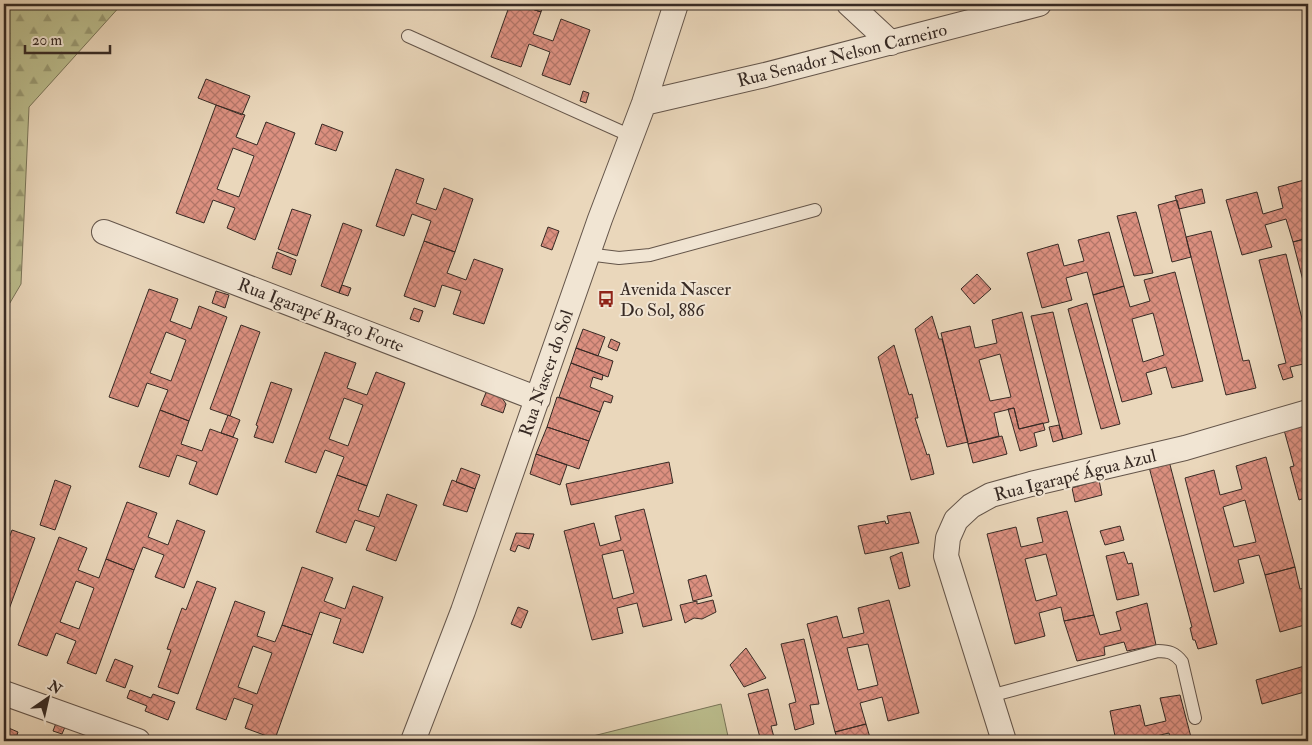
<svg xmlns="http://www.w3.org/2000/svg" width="1312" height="745" font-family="'IM FELL Double Pica',serif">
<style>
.forest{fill:url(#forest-firs);stroke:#797458}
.pitch{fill:#bbbd8d;stroke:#797458}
.building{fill:url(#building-cross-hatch);stroke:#372a24;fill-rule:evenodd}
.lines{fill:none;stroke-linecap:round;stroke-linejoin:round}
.service-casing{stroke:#64554a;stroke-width:14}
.minor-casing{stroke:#64554a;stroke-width:26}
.service{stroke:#f1e5d3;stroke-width:12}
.minor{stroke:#f1e5d3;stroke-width:24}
.labels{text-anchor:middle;stroke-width:4;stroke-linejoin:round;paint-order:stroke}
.street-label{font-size:18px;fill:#372a24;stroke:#f1e5d3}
.poi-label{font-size:18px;fill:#372a24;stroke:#f1e5d3;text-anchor:start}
</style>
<defs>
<pattern id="forest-firs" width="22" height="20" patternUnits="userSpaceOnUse" patternTransform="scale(1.25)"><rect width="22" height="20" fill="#bbbd8d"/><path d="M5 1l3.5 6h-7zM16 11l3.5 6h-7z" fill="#999a73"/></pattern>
<pattern id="building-cross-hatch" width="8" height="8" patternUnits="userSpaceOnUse" patternTransform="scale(1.25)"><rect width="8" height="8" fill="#dc9080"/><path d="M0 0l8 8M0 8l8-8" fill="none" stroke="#b37669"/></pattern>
</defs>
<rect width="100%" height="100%" fill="#ead7bb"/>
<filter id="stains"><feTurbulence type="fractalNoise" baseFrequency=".004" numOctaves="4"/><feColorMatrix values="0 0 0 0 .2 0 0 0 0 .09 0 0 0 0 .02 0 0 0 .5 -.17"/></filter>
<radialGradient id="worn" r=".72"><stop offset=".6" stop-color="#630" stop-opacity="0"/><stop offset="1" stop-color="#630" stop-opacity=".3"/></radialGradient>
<path class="forest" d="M4 4H122L29 107 21 284 4 313Z"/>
<path class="pitch" d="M721 704 729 741H573Z"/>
<path class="building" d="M510 4H517L541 12 533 34 553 41 561 19 590 30 570 85 542 75 550 52 529 44 521 67 491 57Z
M517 4H544L541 12Z
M206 79 250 96 242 115 198 98Z
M583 91 589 93 586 103 580 101Z
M216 105 245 115 236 137 257 145 266 122 295 133 255 240 227 228 235 208 213 200 204 223 176 213ZM233 148 254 156 239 197 217 189Z
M322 124 343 132 336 151 315 144Z
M396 169 424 179 416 203 436 210 444 188 473 199 455 252 424 241 431 221 412 214 404 236 376 226Z
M1308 179V238L1293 242 1286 219 1265 225 1272 247 1242 255 1226 200 1257 192 1263 214 1283 208 1278 187Z
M1202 189 1205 203 1179 209 1175 196Z
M1177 200 1191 257 1172 262 1158 205Z
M292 209 311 215 297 256 278 249Z
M1136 212 1153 273 1134 276 1117 216Z
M343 223 362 230 339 293 321 286Z
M548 227 559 231 552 250 541 246Z
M1211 231 1243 361 1249 360 1256 388 1226 395 1186 237Z
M1109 232 1124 286 1093 295 1087 272 1066 278 1072 300 1042 308 1027 253 1058 244 1064 266 1084 261 1078 240Z
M1308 238V300L1293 242Z
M424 241 455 252 447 273 466 280 474 259 503 269 484 324 453 314 461 291 442 285 435 307 404 296Z
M277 252 296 260 291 275 272 268Z
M1286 254 1308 343V363L1290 367 1293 377 1283 380 1278 365 1286 363 1259 260Z
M1175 272 1203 381 1172 388 1166 367 1146 373 1152 394 1122 402 1093 295 1124 286 1130 307 1150 301 1144 280ZM1153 313 1164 355 1143 362 1132 319Z
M977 274 991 289 974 304 961 289Z
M342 285 351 288 348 296 339 293Z
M149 289 178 299 170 321 191 329 199 306 227 317 189 421 160 410 168 390 147 383 138 407 109 397ZM166 332 186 340 171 381 150 373Z
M216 291 229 295 225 308 212 303Z
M1087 303 1120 424 1101 429 1068 309Z
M414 308 423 311 419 322 410 319Z
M1022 312 1049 422 1019 429 1014 408 994 413 999 436 968 444 941 333 970 326 975 348 997 343 992 320ZM1000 354 1011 397 990 401 979 360Z
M1053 312 1082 434 1063 439 1031 316Z
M932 316 939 339H942L968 442 947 447 915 329Z
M241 325 260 332 230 416 210 409Z
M583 329 605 337 598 356 576 348Z
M611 339 620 343 617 351 608 347Z
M894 345 909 395 912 394 918 418H915L927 455 929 454 934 474 911 480 878 357Z
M576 348 613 361 608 377 571 363Z
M325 352 356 363 347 388 367 395 376 372 405 383 367 486 337 475 344 457 325 450 316 473 285 462ZM344 398 363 405 348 446 329 439Z
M571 363 603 375 602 380 593 377 590 387 613 396 611 403 604 401 600 412 559 397Z
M271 382 292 389 273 443 254 437 258 426 256 425Z
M487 390 502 398 506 404 503 413 481 405Z
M557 397 600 412 589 441 547 427Z
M1014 408 1019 429 1043 423 1045 430 1034 433 1037 446 1020 451 1008 409Z
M160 410 189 421 181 444 202 451 210 429 238 439 217 495 189 484 197 462 177 455 169 477 139 467Z
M228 415 240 420 233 437 221 433Z
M1308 424V449H1307L1308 456V497L1299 500 1290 467 1294 466 1284 430Z
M1059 425 1063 439 1053 442 1049 427Z
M547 427 589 441 579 469 536 454Z
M1002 436 1007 454 973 463 968 444Z
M536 454 567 465 560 485 530 474Z
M1266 457 1295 567 1265 575 1259 555 1238 560 1244 583 1214 592 1185 478 1214 470 1220 495 1242 489 1236 466ZM1245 500 1256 542 1234 547 1223 507Z
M1169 461 1217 644 1198 649 1195 640H1193L1190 628 1192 627 1149 467Z
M669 462 673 483 571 505 566 484Z
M461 468 480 475 475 489 456 482Z
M337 475 367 486 358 510 379 517 387 494 417 505 396 561 366 550 375 527 355 520 346 543 316 532Z
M55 480 71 486 55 530 40 525Z
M452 480 475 489 467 512 443 505Z
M1099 480 1102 495 1075 502 1072 488Z
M127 502 157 513 148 537 168 545 177 520 205 531 184 588 155 577 164 555 143 547 134 570 106 559Z
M644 509 672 620 643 627 637 603 617 608 623 633 592 640 564 531 594 523 600 546 621 540 615 516ZM623 550 634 593 613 599 602 555Z
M1067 511 1094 615 1064 621 1061 607 1039 613 1045 636 1015 644 987 534 1016 527 1021 547 1043 542 1037 518ZM1046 554 1057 595 1036 601 1025 559Z
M910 512 919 543 865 554 858 526 885 521 886 524 889 523 887 516Z
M1120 526 1124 540 1105 545 1100 531Z
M12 530 35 538 4 623V552Z
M516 533 534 534 529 549 518 545 515 552 510 550Z
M59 537 87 548 78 570 99 578 106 559 134 570 96 674 67 663 76 641 56 633 47 656 18 645ZM76 581 94 588 79 629 60 622Z
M902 552 910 586 899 589 890 557Z
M1124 552 1128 564 1132 563 1139 595 1117 600 1106 556Z
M302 567 333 578 324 601 345 609 353 586 383 597 363 653 333 643 341 619 320 612 312 635 282 625Z
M1295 567 1300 589 1308 587V599L1304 600 1308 615V624L1280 632 1265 575Z
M706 575 712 596 693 601 688 580Z
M197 581 216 588 178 694 158 687 171 650 167 649 182 608 186 610Z
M713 600 716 612 702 619 694 618 685 623 680 605 697 601V604Z
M889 600 919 713 888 721 882 697 860 703 866 724 835 732 807 624 837 616 843 638 864 633 858 608ZM868 644 878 685 858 690 847 648Z
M235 601 265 612 257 636 275 642 282 625 312 635 275 739 245 728 253 705 234 698 226 720 196 709ZM253 646 272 653 257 694 238 687Z
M1147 603 1156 645 1127 651 1124 642 1104 647 1105 655 1077 661 1064 621 1094 615 1100 635 1121 630 1116 612Z
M518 607 528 611 521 628 511 624Z
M804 639 819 704 810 705 814 724 795 730 789 704 796 702 781 644Z
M746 648 766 678 744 687 730 665Z
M115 659 133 666 125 688 106 681Z
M1308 665V691L1262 704 1256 680Z
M768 689 777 725 771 726 775 741H761L748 694Z
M130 690 151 698 153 694 175 702 168 720 145 711 147 706 127 698Z
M1180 695 1192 741H1171L1169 733 1148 738 1149 741H1116L1110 711 1140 705 1145 726 1166 721 1160 698Z
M56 723 65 727 62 734 53 731Z
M866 724 871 741H838L835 732Z
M4 726 18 732 15 741H4Z"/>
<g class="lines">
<g class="service-casing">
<path id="service" d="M408 36 631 136
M587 254 619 258 650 255 815 210
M990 696 1158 651C1169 651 1175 653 1182 662L1195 718"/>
</g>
<g class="minor-casing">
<path id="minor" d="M849 4 891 43
M644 103 765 75 1039 4
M104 232 538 399
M4 693 138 741
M413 741 463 611 600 219 644 103 676 4
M1004 741 946 556 948 538 956 520 971 506 991 495 1031 484 1185 448 1308 412"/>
</g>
<use href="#service" class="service"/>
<use href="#minor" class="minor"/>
</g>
<defs>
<g id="bus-bare" transform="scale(1.35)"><path d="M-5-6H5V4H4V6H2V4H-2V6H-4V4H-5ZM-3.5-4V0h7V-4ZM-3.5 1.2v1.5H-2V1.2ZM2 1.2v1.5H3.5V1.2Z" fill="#8f2418" stroke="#f1e5d3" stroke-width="2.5" paint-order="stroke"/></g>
</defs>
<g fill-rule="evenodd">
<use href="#bus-bare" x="606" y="299"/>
</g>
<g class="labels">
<g class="street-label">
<text transform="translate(842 55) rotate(-14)" y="6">Rua Senador Nelson Carneiro</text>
<text transform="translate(321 315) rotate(21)" y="6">Rua Igarapé Braço Forte</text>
<text transform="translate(546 373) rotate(-71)" y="6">Rua Nascer do Sol</text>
<text transform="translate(1075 475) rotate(-14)" y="6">Rua Igarapé Água Azul</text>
</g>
<g class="poi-label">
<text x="620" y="295">Avenida Nascer<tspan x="620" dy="21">Do Sol, 886</tspan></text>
</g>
</g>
<rect width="1312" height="745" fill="none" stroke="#ead7bb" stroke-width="20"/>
<rect x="5" y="5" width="1302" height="735" fill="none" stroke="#372a24" stroke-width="2.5"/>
<rect x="10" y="10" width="1292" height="725" fill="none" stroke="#372a24"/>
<g transform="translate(48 698) rotate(34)" stroke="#f1e5d3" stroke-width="4" paint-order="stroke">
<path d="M0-4L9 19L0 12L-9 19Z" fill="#372a24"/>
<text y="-8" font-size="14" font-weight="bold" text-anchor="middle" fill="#372a24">N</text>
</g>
<path d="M25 45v8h85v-8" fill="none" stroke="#372a24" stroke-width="2.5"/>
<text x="32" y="45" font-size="15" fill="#372a24" stroke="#f1e5d3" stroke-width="4" paint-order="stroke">20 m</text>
<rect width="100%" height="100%" filter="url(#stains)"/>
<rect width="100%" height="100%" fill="url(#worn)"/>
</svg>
